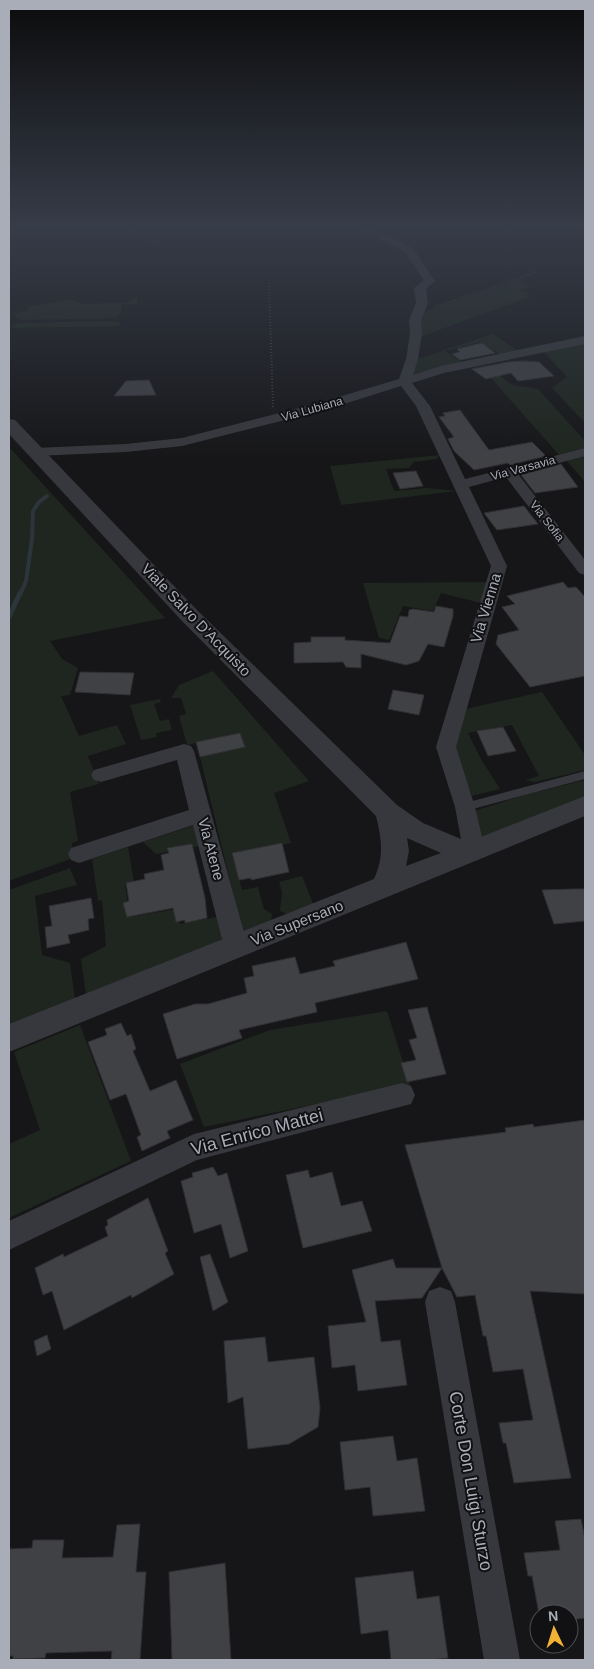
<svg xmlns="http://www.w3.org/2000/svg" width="594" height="1669" font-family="Helvetica,sans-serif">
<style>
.green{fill:#1e261f}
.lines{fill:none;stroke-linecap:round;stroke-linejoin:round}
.stream-far1{stroke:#2c353c;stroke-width:4}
.stream{stroke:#2c353c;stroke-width:5}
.building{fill:#404145;stroke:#303034}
.path{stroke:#3d3f44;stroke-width:2;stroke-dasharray:1 2;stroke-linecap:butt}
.service{fill:#37383d;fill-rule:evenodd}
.minor{fill:#37383d;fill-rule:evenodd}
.tertiary{fill:#37383d;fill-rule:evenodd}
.labels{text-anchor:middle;stroke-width:4;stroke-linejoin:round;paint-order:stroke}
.far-street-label{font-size:12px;fill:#a8adb8;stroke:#111113}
.street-label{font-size:15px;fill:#a8adb8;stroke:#111113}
.near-street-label{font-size:18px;fill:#a8adb8;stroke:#111113}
</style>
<rect width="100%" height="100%" fill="#161618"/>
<path class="green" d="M517 280 531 286 520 290 532 296 420 337 418 320 421 313Z
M137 296V304H122L121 312 116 318 21 320 15 318 16 314 9 313 28 311 27 308 32 306 70 299 84 304 130 302Z
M116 321 119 322 122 326 11 328 16 323Z
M493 334 518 351 501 355 480 342 445 351 462 363 409 377 415 360Z
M585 342V423L552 388 567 377 544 352Z
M483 369 495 372 512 385 538 389 585 441V448L559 455Z
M9 449H11L165 618 50 641 62 659 78 668 70 695 61 696 79 736 117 725 126 744 88 756 99 784 70 792 78 841 72 843 73 858 9 881Z
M440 455 437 459 414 462 409 468 386 469 394 491 427 488 457 491 341 505 330 466Z
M585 455V482L566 460Z
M489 582 481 603 441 593 433 611 403 606 389 640 379 638 363 583Z
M213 671 309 781 274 793 291 843 232 855 242 890 258 887 264 909 272 914 271 923 243 934 200 757 245 747 239 733 187 745 179 716 186 714 181 698H171L179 685Z
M542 692 585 755V770L535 782 525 780 539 776 512 725 468 733 481 759 500 789 472 796 454 751 465 709Z
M160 699 161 702 154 704 160 721 169 719 172 730 156 733 157 737 141 740 130 705Z
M585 780V798L478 839 474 811 525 795Z
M195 825 201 846 156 854 143 842Z
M128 847 134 882 125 884 130 917 176 909 180 924 217 917 225 944 86 995 81 959 106 946 102 900 98 901 92 859Z
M70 868 77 885 35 896 42 955 70 963 75 999 9 1024V890Z
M302 876 314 906 293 916 280 911 282 892 279 882Z
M387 1011 410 1085 204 1127 180 1064 270 1030Z
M80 1025 131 1161 9 1218V1144L40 1130 14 1052Z"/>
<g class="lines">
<path class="stream-far1" d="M20 595 26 581 32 539 33 511 39 502 47 496"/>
<path class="stream" d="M9 617 20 593"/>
</g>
<path class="building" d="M482 343 495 353 460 360 452 354 460 352 457 349Z
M523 361 539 362 554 376 518 381 511 373 486 379 472 369 508 362Z
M149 380 156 395 114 396 126 381Z
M460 410 489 450 532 442 546 456 510 465 508 463 474 470 454 451 448 439 454 437 439 417 445 416 443 413Z
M561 464 578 487 535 493 521 475Z
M416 471 423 486 400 489 393 473Z
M524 506 538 524 497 530 484 513Z
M563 582 568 588 576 587 585 597V676L530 687 496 644 498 635 519 630 502 607 515 604 507 596Z
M436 606 453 609V616L444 647 428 644 419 661 406 665 361 654V668L346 667 343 662 294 663V643L311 642V637H345V640L390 643 400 616 408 617 409 610 413 609 434 612Z
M80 672 134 673 130 695 75 692Z
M393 690 424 695 419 715 388 709Z
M503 727 516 751 488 756 477 731Z
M240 733 245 747 200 757 196 742Z
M282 843 289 872 251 880V878L239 880 232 853Z
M192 844 205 898 207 918 185 923V920L176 922 173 908 127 917 123 903 129 901 126 883 145 879 144 874 164 870 161 855 169 853 167 848Z
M573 889H585V921L554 924 542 890Z
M91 898 94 918 88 919 89 930 68 935 70 943 47 948 45 927 52 926 49 906Z
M406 942 418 979 315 1003 317 1012 239 1030 242 1038 177 1059 163 1014 195 1004H208L247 993 244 978 254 976 252 966 295 957 300 974 335 966 333 961Z
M427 1007 446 1074 407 1082 401 1063 416 1060 409 1040 417 1038 408 1010Z
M121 1023 127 1036 131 1034 136 1049 133 1051 150 1091 176 1080 193 1120 167 1131 170 1138 142 1151 137 1137 141 1135 126 1094 110 1100 88 1042 107 1035 105 1029Z
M585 1120V1294L530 1291 571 1478 514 1483 506 1443H503L499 1423 533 1420 523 1369 493 1372 486 1336H483L475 1295 457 1297 442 1268 405 1145 506 1132 505 1128 533 1124 534 1127Z
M213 1167 218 1176 227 1173 248 1251 230 1258 221 1224 194 1233 181 1181 193 1177 192 1173Z
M308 1170 310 1178 332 1172 341 1206 362 1201 372 1231 303 1248 286 1175Z
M148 1198 168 1251 165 1253 174 1274 132 1298 131 1295 64 1330 52 1291 43 1295 35 1268 63 1254 64 1257 108 1236 105 1227 108 1225 107 1220Z
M210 1254 228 1302 213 1311 200 1257Z
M393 1259 396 1268H442L422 1298 375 1301 381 1342 400 1340 407 1385 358 1391 355 1365 332 1368 328 1326 366 1322 352 1270Z
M47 1335 51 1349 37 1356 34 1341Z
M265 1337 268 1362 314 1357 320 1408 318 1427 289 1444 248 1449 243 1397 228 1403 224 1341Z
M393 1436 397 1461 417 1458 425 1511 373 1516 370 1487 345 1490 340 1442Z
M581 1519 585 1539V1618L569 1620V1614H539L532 1576H528L524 1553 560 1550 555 1521Z
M140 1524 136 1572H146L140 1660H111L112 1651 46 1653 45 1658 13 1659V1656H9V1549L32 1548 33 1540H64L62 1558 113 1557 117 1525Z
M225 1563 231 1660H172L169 1572Z
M413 1571 417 1599 439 1596 448 1658 427 1660H391L388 1630 361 1634 355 1578Z"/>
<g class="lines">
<path class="path" d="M126 227 160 245
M357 227 372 233
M9 229 19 227
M269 283 273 407
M435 307 537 272"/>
<path class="service" d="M585 771V779L465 811 460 807 465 803Z"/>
<path class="minor" d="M384 234 413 248 435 281 426 289 428 303 421 320 422 334 418 359 413 375 441 366 585 336V344L444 373 412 383 430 406 465 479 585 448V456L518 474 585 560V575L579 573 506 477 469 487 507 566 456 747 475 807 485 850 482 856 474 858 466 856 463 850 455 807 436 747 491 566 416 406 401 386 325 410 182 446 126 452 35 456 30 455 28 452 30 449 35 448 126 444 182 438 315 404 399 379 406 359 410 334 409 320 416 303 414 288 424 280 405 252 380 239V235Z
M184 744 191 746 194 751 248 947 244 954 236 957 228 954 224 947 193 825 79 863 71 860 68 854 71 848 189 810 177 760 101 782 94 780 91 775 94 770Z
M402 1083 411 1086 415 1095 411 1104 197 1160 9 1250V1221L194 1134Z
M440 1287 451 1291 455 1302 520 1660H484L425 1302 429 1291Z"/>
<path class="tertiary" d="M9 419 15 420 198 611 397 805 423 823 468 842 585 796V816L9 1052V1024L374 879C384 857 382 840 376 816L182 621 9 434ZM407 838 441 853 406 866 409 851Z"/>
</g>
<linearGradient id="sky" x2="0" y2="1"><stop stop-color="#0c0c0d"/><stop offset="0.49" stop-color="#363c48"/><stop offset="1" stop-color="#363c48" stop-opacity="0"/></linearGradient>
<rect width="594" height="461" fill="url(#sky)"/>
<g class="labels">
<g class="far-street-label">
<text transform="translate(312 409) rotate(-16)" y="4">Via Lubiana</text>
<text transform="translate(523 468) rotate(-15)" y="4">Via Varsavia</text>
<text transform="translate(547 521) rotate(52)" y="4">Via Sofia</text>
</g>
<g class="street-label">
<text transform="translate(486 608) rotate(-73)" y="5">Via Vienna</text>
<text transform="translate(196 620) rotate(46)" y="5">Viale Salvo D'Acquisto</text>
<text transform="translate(211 849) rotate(75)" y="5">Via Atene</text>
<text transform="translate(297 923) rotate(-22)" y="5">Via Supersano</text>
</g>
<g class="near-street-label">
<text transform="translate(257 1132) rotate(-15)" y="6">Via Enrico Mattei</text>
<text transform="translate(471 1481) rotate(80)" y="6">Corte Don Luigi Sturzo</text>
</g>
</g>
<rect width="594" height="1669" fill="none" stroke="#a8adb8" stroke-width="20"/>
<g transform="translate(554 1629) rotate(356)"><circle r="24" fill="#111113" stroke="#4d4f55"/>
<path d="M0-4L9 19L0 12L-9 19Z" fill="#f2b134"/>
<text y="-8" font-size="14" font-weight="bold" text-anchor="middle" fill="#a8adb8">N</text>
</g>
</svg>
